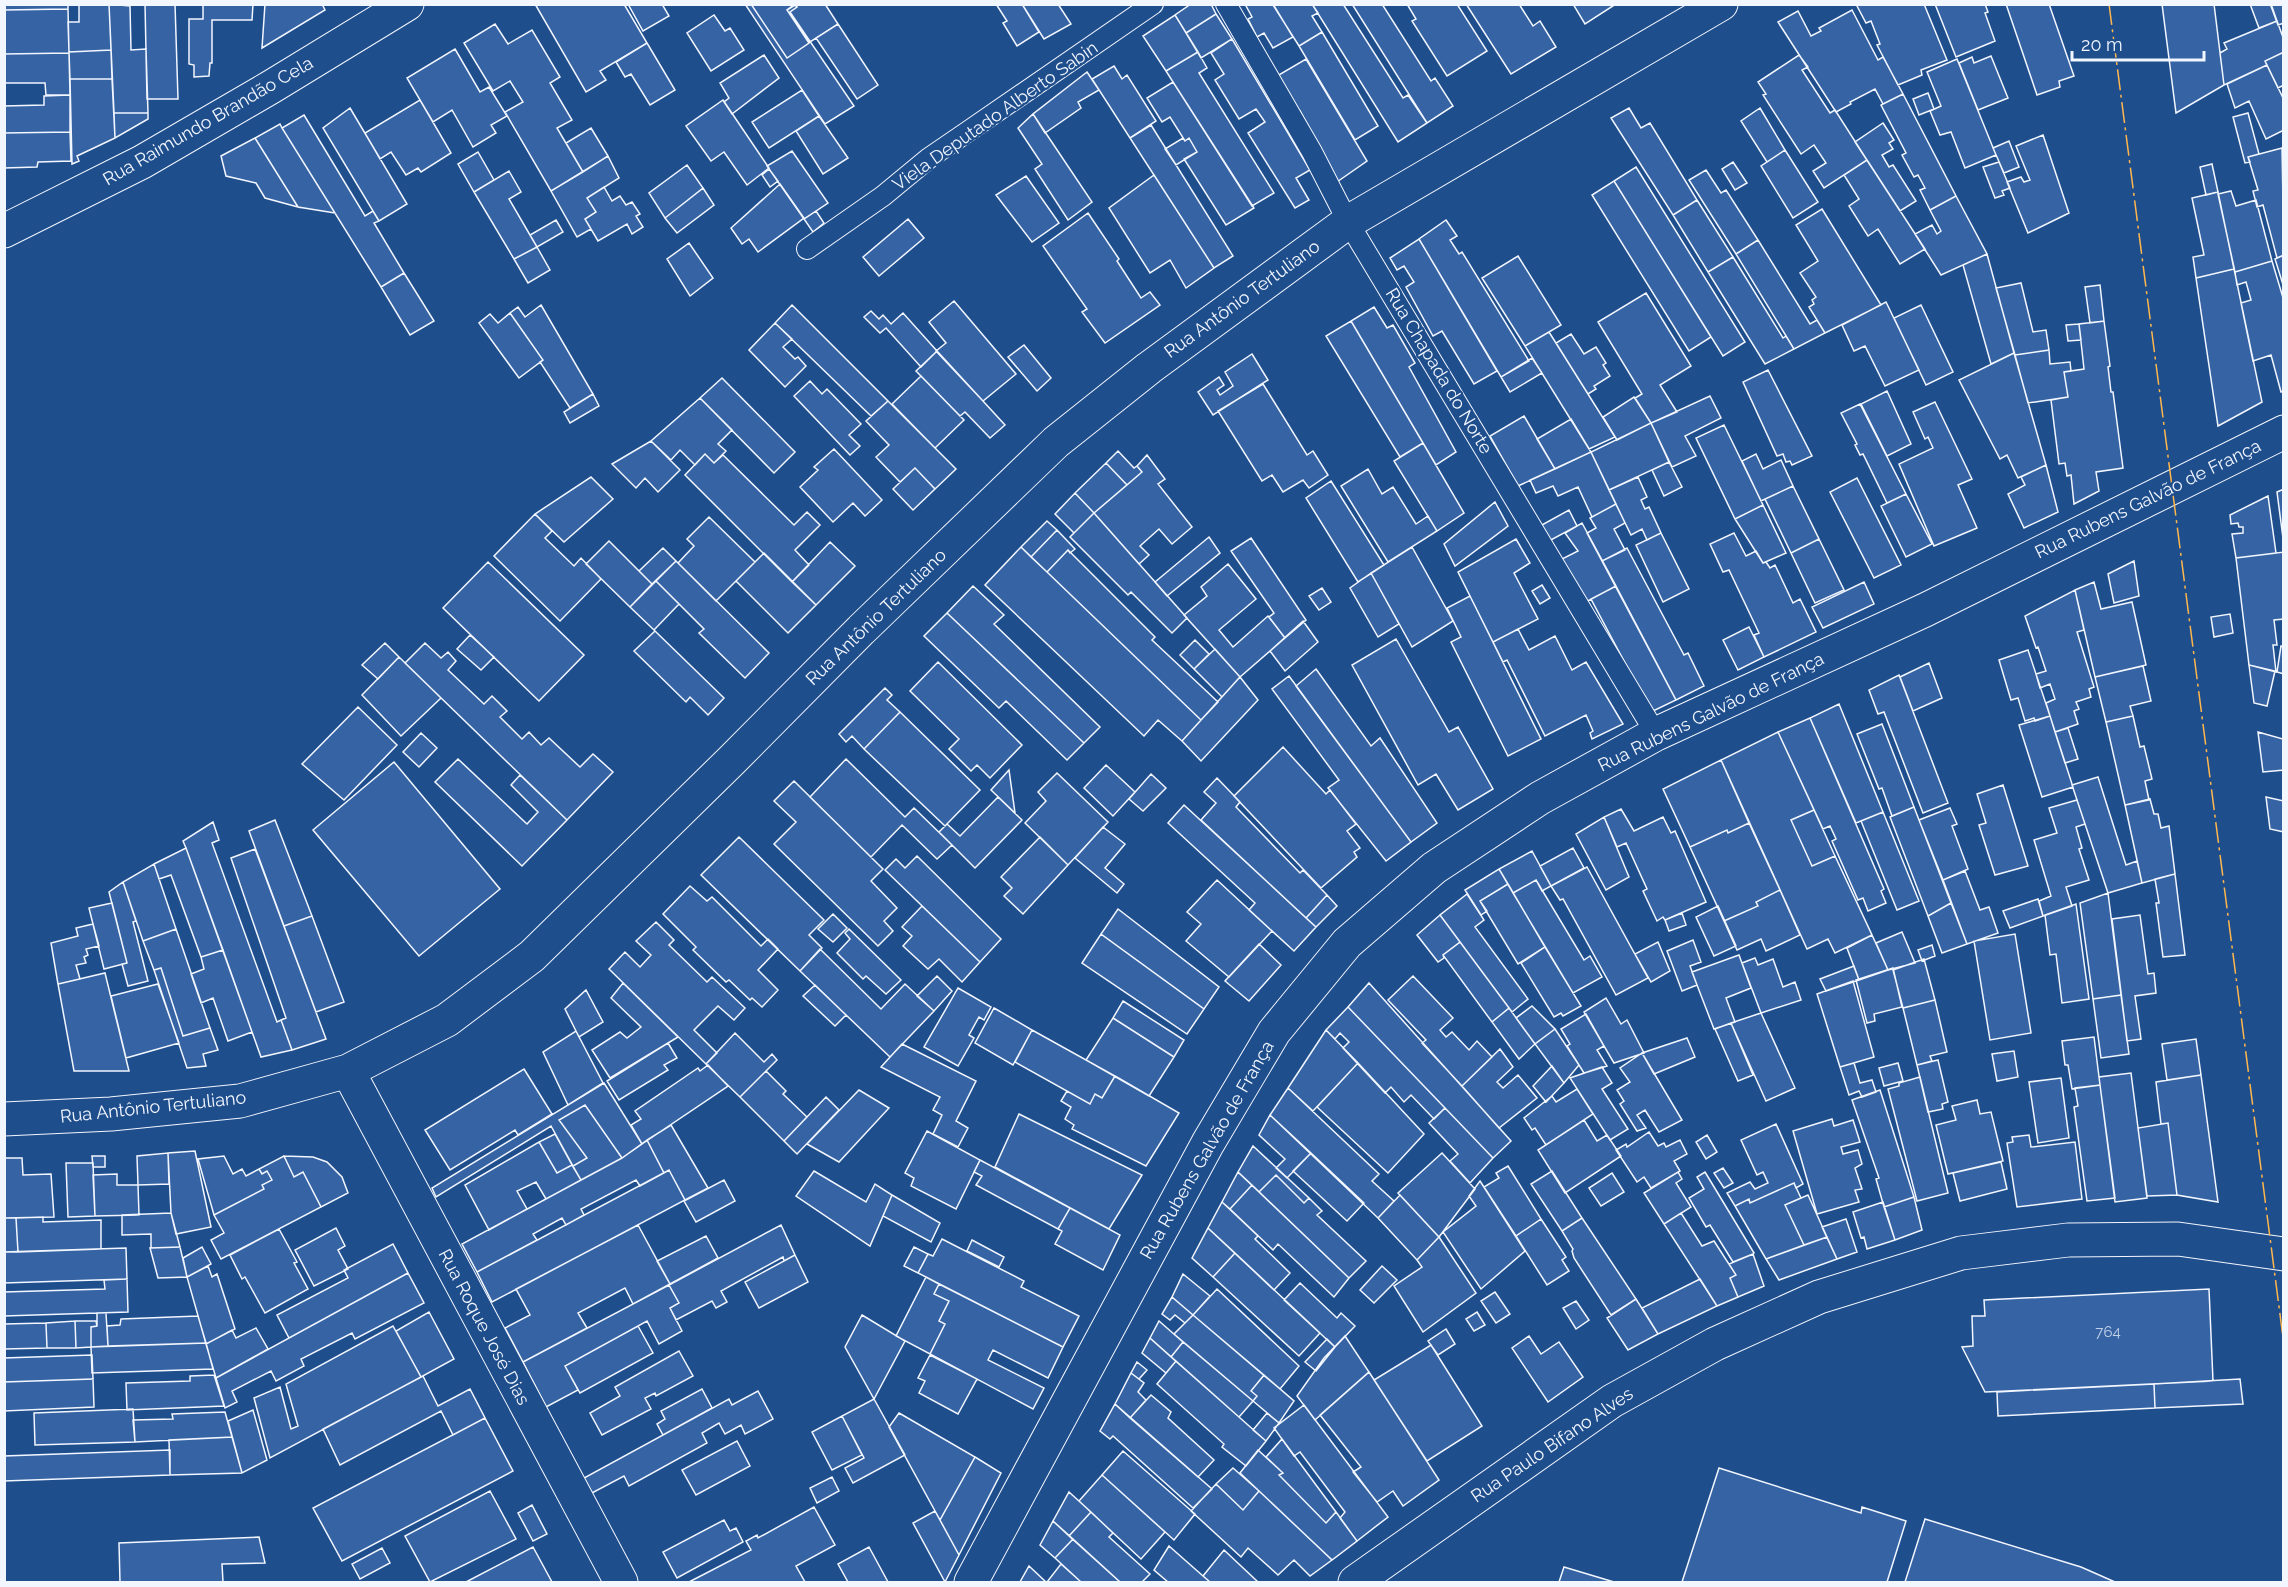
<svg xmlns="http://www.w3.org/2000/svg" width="2288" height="1587" font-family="Raleway,sans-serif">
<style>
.building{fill:#3563a3;stroke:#f2f6ff;stroke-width:1.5}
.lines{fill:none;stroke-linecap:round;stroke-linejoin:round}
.lane-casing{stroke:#f2f6ff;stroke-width:22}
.street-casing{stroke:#f2f6ff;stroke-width:35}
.lane{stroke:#1f4e8c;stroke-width:20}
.street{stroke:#1f4e8c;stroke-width:33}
.power{stroke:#ffb74d;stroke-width:1.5;stroke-dasharray:21 4.5 3 4.5;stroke-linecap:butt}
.labels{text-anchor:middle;stroke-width:4.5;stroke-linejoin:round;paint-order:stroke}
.number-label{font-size:15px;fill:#c3d1e8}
.street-label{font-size:18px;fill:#f2f6ff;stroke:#1f4e8c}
</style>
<rect width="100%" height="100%" fill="#1f4e8c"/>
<path class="building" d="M4 4H68V9L4 10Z
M79 4H109L111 50 69 52 68 22H79Z
M109 4 130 6 131 50 146 49 148 113H114Z
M145 4H175L178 99H147Z
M203 4H253L252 20H212V63H210L209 76 194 77V65L189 64V19H203Z
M265 4H322L325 10 262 48Z
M535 4H624L647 43 600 71 606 80 586 92Z
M628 4H662L669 16 643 31Z
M745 4H751L787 58 809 43 787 10 795 5 797 7 790 12 854 106 825 124Z
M751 4H795L787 10 809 43 787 58Z
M825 4 838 24 810 42 790 12 797 7 795 4Z
M996 4H1022L1039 32 1017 46 1003 23 1007 21Z
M1022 4H1058L1071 24 1044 39Z
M1191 4H1211L1216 14 1186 33 1175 15Z
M1245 4H1273L1293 37 1273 48 1264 33 1257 37 1248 19 1252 17Z
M1312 4H1343L1403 98 1408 95 1427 123 1398 142Z
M1312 4 1318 13 1312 16 1322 32 1299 46 1273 5Z
M1352 4H1382L1431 81 1435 78 1453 106 1427 123Z
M1407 4H1457L1487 51 1447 76 1412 21 1416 19Z
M1466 4H1519L1533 26 1540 21 1556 47 1511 74Z
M1573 4H1616L1585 24Z
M1856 4H1924L1947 60 1921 70 1922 75 1898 85 1877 45 1880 44 1871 21 1866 23Z
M1935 4H1985L1988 12 1985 13 1995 41 1956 57Z
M2006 4H2049L2074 76 2059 81 2060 87 2037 95Z
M2162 4H2214L2224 85 2176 113Z
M2250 4H2271L2277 21 2259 28Z
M2275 4H2284V23L2278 25 2271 6Z
M68 9 69 53 4 54V10Z
M1852 10 1878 60 1883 57 1903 94 1883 104 1875 89 1850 102 1851 104 1836 112 1778 22 1798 11 1811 36 1821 31 1819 28Z
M1216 14 1232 39 1201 58 1186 33Z
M714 15 725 31 730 28 744 50 711 71 687 33Z
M1175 15 1198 52 1166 71 1143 36Z
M2277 21 2284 40V52L2265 61 2267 65 2224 85 2220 53 2227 49 2224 43Z
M495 24 508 44 532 30 560 77 550 83 572 120 557 128 583 172 551 191 505 112 523 102 510 81 493 91 464 43Z
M838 24 878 85 857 99 816 38Z
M1322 32 1378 126 1355 140 1299 46Z
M1232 39 1310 170 1296 178 1309 200 1295 208 1248 133 1265 122 1256 109 1239 119 1215 80 1224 74 1211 53Z
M647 43 675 90 650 105 631 74 625 77 616 62Z
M455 49 480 92 489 87 507 116 491 125 496 133 473 147 452 110 433 122 407 78Z
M111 50 112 79H70L69 52Z
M1198 52 1207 68 1199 73 1274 193 1252 206 1166 71Z
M2284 52V85L2278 88 2265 61Z
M69 53 70 95H46L45 83H4V54Z
M764 55 779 78 732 114 724 102 729 98 720 83Z
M1799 55 1808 67 1802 70 1830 113 1835 110 1867 160 1824 188 1813 171 1826 163 1814 145 1801 154 1763 95 1766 94 1758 82Z
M1991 56 2008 98 1978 110 1959 63 1972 57 1974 63Z
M1306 59 1367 161 1334 184 1301 124 1306 122 1300 111 1296 113 1277 76Z
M1957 59 1996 155 1965 168 1951 132 1940 135 1930 111 1941 106 1927 72Z
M2267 65 2284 100V130L2266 139 2249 101 2235 108 2227 84Z
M1114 66 1122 79 1127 75 1156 121 1130 138 1092 79Z
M1087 72 1099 90 1078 102 1081 108 1045 133 1033 114Z
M70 79H112L115 138 77 156 79 161 72 164Z
M1173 82 1254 208 1226 225 1184 159 1197 152 1189 138 1185 141 1170 117 1162 122 1147 98Z
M802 90 819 116 769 148 752 122Z
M1928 93 1934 109 1919 115 1913 99Z
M1903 94 1956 196 1930 210 1920 190 1925 188 1918 175 1914 177 1902 155 1906 153 1881 105Z
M70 95V132L4 133V106L44 105V96Z
M420 100 451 153 421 172 418 168 406 175 391 152 380 159 365 133Z
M723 100 769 168 747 185 724 152 711 161 686 126Z
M350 108 407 204 379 221 323 128Z
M1629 108 1641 128 1650 123 1697 200 1673 215 1611 118Z
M1760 108 1785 150 1767 162 1741 121Z
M114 113H148V119L115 138Z
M2248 113 2259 154 2248 157 2250 162 2245 163 2233 117Z
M1033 114 1092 202 1068 220 1035 169 1042 164 1018 128Z
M304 115 365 216 373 211 379 221 374 223 404 273 381 287 282 128Z
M819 116 848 158 823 174 796 131Z
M1883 123 1894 140 1889 143 1893 149 1882 155 1889 167 1893 165 1916 201 1900 211 1855 142Z
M280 124 282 128 335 213 298 207 255 138Z
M1151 125 1233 256 1214 268 1130 138Z
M591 128 608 156 583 172 566 143Z
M70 132 71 161 38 162 37 167 4 168V133Z
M2043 135 2069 213 2028 233 2007 182 2021 177 2024 182 2030 180 2016 146Z
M255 138 298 207 265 198 256 183 226 176 221 156Z
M1183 138 1185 141 1189 138 1197 152 1176 165 1165 149Z
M2009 141 2019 167 2004 173 1993 148Z
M2282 148 2284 255 2277 258 2263 205 2257 207 2253 191 2258 190 2248 157Z
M1785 150 1818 202 1793 218 1761 166Z
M792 151 828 203 804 219 767 166Z
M478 152 494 180 474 192 458 164Z
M608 156 619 178 587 198 596 212 585 219 591 229 577 237 551 191Z
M1867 160 1925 249 1900 264 1878 229 1868 236 1849 206 1859 199 1844 175Z
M1733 162 1747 183 1735 190 1722 169Z
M1999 162 2010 188 2002 191 2004 195 1995 198 1983 167Z
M2212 164 2218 192 2206 195 2200 167Z
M687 165 703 188 665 218 649 193Z
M1636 167 1745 342 1723 356 1614 181Z
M769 169 778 181 770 187 762 175Z
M1706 170 1721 193 1726 190 1758 240 1736 254 1689 180Z
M509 171 521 192 509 199 537 247 514 259 474 192Z
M1154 175 1214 268 1186 288 1170 260 1150 273 1109 208Z
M1026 176 1059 223 1032 242 996 195Z
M1614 181 1711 337 1689 351 1592 195Z
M780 184 804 218 758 252 749 239 742 244 731 228Z
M604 187 612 201 620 196 626 205 632 202 640 214 636 216 643 227 632 234 627 224 598 241 585 219 596 212 587 198Z
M703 188 714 205 677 233 665 218Z
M2231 191 2236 206 2256 200 2272 261 2235 272 2218 194Z
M2218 192 2234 269 2196 278 2193 257 2204 255 2192 198Z
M1956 196 1987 254 1941 275 1915 234 1932 225 1937 234 1941 231 1930 210Z
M1697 200 1733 257 1708 272 1673 215Z
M1822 209 1881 305 1825 333 1809 307 1814 304 1812 300 1816 297 1800 273 1818 261 1796 225Z
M816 211 824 223 813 232 804 219Z
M1088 213 1119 259 1117 261 1141 298 1150 292 1160 305 1105 343 1082 312 1087 309 1043 246Z
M908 219 924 238 879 276 863 257Z
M556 220 563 232 537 247 530 235Z
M1446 220 1457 236 1450 240 1459 254 1462 252 1529 361 1501 377 1419 239Z
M1419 239 1497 371 1474 384 1442 331 1433 336 1406 287 1414 282 1404 266 1397 270 1390 258Z
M1758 240 1810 324 1817 320 1825 333 1794 349 1736 254Z
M689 243 713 278 690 296 667 259Z
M537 247 550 270 528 283 514 259Z
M1987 254 2014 353 1991 364 1963 265Z
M2284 255V288L2275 259Z
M1518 256 1561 325 1525 346 1482 278Z
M1733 257 1783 338 1786 336 1794 349 1765 364 1708 272Z
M2272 261 2284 301V391L2281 392 2271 355 2253 361 2241 303 2251 300 2246 282 2237 285 2235 272Z
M2234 269 2262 402 2218 426 2196 278Z
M404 273 434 321 410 335 381 287Z
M2021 283 2033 332 2046 330 2049 350 2015 355 1996 288Z
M2100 285 2104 321 2090 323 2085 287Z
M1646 293 1691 366 1660 385 1677 412 1651 423 1635 398 1642 394 1598 322Z
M954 301 1016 374 983 401 936 351 946 343 929 322Z
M1886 302 1919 370 1885 386 1865 346 1854 351 1842 325Z
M541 305 593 394 570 408 540 362 543 360 510 313 518 307 525 317Z
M792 305 888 401 871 416 775 323Z
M1921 305 1953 372 1926 385 1894 318Z
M1374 307 1387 328 1393 325 1415 363 1409 367 1456 452 1436 465 1351 321Z
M871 311 879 319 883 315 891 324 903 313 937 351 921 367 886 328 880 333 864 317Z
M510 313 543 360 519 378 479 323 490 314 498 323Z
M1351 321 1423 443 1400 457 1326 336Z
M2104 321 2110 366 2108 367 2111 392H2113L2123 468 2096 472 2099 491 2074 504 2071 475 2067 476 2065 463 2059 464 2051 400 2068 397 2064 372 2084 369 2079 324Z
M775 323 792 339 783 347 795 359 798 357 806 366 785 387 749 350Z
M2079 324 2081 340 2068 341 2066 325Z
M1549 332 1615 437 1589 449 1525 346Z
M1571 334 1584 354 1596 347 1606 363 1603 365 1610 376 1594 386 1596 389 1588 394 1556 343Z
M1024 345 1051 378 1037 391 1008 357Z
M2049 350 2050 364 2070 362 2071 371 2064 372 2068 397 2028 403 2015 355Z
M937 351 1005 425 990 438 965 412 960 416 916 371Z
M2014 353 2046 465 2018 478 2007 455 2000 459 1959 380Z
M1252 354 1268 380 1213 415 1198 392 1219 377 1224 385 1217 390 1220 395 1233 386 1225 372Z
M1532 358 1542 373 1510 392 1501 377Z
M1768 370 1812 456 1792 465 1790 461 1786 462 1783 454 1777 456 1743 382Z
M921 376 964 420 935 448 892 404Z
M722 378 795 452 774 473 700 398Z
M810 381 822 394 827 389 861 424 849 435 860 446 850 455 794 396Z
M1263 384 1307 455 1313 451 1328 475 1309 488 1303 480 1283 492 1272 475 1262 481 1218 411Z
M1887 391 1911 444 1887 456 1861 404Z
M593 394 599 406 570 423 564 412Z
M1710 396 1721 418 1685 436 1696 456 1672 467 1651 423Z
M1634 397 1651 423 1617 440 1603 417Z
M700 398 732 430 718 444 726 451 714 463 705 454 695 465 680 450 671 460 651 441Z
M888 401 956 469 935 489 915 468 900 482 876 457 889 445 866 421Z
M1935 402 1972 479 1958 485 1977 528 1934 546 1899 464 1933 448 1928 437 1925 439 1913 412Z
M1860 404 1906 494 1887 503 1863 454 1860 455 1855 445 1857 444 1841 413Z
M1524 416 1555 469 1518 486 1490 436Z
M1571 419 1591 452 1555 469 1537 439Z
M1651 423 1669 462 1609 490 1591 452Z
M1724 425 1763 505 1735 519 1696 438Z
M651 441 680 470 658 492 645 478 636 488 612 464Z
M1423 443 1464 513 1437 531 1394 461Z
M834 449 882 500 865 516 853 503 833 522 800 487 818 470 814 467Z
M1118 451 1134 468 1137 466 1142 472 1127 485 1106 463Z
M1591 452 1616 504 1592 517 1578 487 1558 496 1553 486 1536 493 1530 480Z
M705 454 714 463 723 455 794 525 807 512 820 525 795 550 809 565 792 582 685 475Z
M1756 454 1763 469 1781 460 1793 486 1761 501 1742 461Z
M1147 455 1165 479 1158 484 1192 527 1172 544 1159 529 1140 546 1149 555 1139 564 1094 513 1142 472 1137 466Z
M1669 462 1682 487 1664 496 1652 470Z
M1106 463 1127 485 1094 513 1075 493Z
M2046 465 2058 512 2024 528 2008 494 2025 485 2021 477Z
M915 468 935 489 913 510 893 489Z
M1368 469 1382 494 1393 487 1416 524 1428 516 1437 531 1388 562 1341 486Z
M591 477 613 499 564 542 535 514Z
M1638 477 1647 497 1641 500 1645 509 1649 507 1661 533 1647 540 1642 529 1631 535 1609 490Z
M1857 478 1901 565 1874 578 1830 492Z
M1331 481 1384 565 1358 582 1306 498Z
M1793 486 1819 539 1791 553 1765 499Z
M2284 489V546L2277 492Z
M1075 493 1094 513 1074 533 1055 514Z
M1906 494 1932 544 1906 557 1881 506Z
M2268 496 2276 553 2236 558 2232 534 2243 533V527H2239L2238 523 2231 524 2230 515Z
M1495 502 1508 526 1455 566 1444 544Z
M1616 504 1625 523 1614 529 1625 550 1602 561 1587 533 1596 528 1590 518Z
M1763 505 1786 553 1763 563 1735 519Z
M1569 510 1577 526 1549 541 1540 526Z
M1094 513 1187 618 1172 633 1131 592 1128 595 1070 537Z
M535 514 552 531 545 538 574 566 581 558 601 579 560 621 494 556Z
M709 517 755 562 716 601 678 563 694 546 687 539Z
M1047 521 1057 530 1031 557 1021 547Z
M1582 523 1616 586 1584 603 1560 560 1578 551 1565 533Z
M1057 530 1075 549 1070 553 1068 550 1047 572 1031 557Z
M1661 533 1689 589 1663 602 1636 545Z
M1734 533 1746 556 1756 551 1763 563 1766 562 1770 568 1775 565 1793 603 1800 599 1816 632 1764 657 1754 635 1759 633 1729 570 1723 572 1710 544Z
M1209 537 1220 553 1167 596 1155 582Z
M1251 538 1306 620 1285 638 1269 617 1274 613 1231 551Z
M1516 539 1530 563 1514 573 1538 619 1493 642 1458 572Z
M1819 539 1844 590 1815 603 1791 553Z
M609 541 652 584 630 607 586 564Z
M830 542 855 566 816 605 792 582Z
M1021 547 1201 720 1182 741 1158 720 1144 736 985 585Z
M1412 547 1453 621 1412 647 1371 573Z
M663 548 676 561 652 584 639 571Z
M1627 548 1684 655 1688 653 1704 686 1676 700 1602 561Z
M1068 550 1155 637 1152 640 1218 702 1201 720 1047 572Z
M2284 552V619L2274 620 2277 645H2273L2276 672 2249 665 2236 558Z
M764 553 816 605 788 633 736 581Z
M676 561 769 653 745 678 699 633 704 629 656 581Z
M2134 561 2139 596 2114 603 2108 574Z
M488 562 584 655 539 701 443 608Z
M1228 564 1256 599 1219 630 1233 647 1268 616 1285 638 1240 677 1184 615 1207 596 1201 587Z
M1371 573 1399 624 1378 637 1350 588Z
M656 581 679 604 654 630 630 607Z
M1864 582 1874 604 1823 628 1812 607Z
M2094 582 2101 609 2132 602 2146 665 2095 677 2075 590Z
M1542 585 1550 598 1540 604 1532 591Z
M973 586 1004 615 994 624 1100 727 1084 743 947 613Z
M1616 586 1676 700 1651 712 1591 599Z
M1322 588 1331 602 1319 610 1309 596Z
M2075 590 2084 630 2077 632 2094 687 2089 689 2091 697 2076 702 2079 709 2074 711 2078 724 2055 732 2046 703 2055 699 2050 684 2040 688 2036 674 2046 671 2038 647 2036 648 2025 616Z
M1470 596 1541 739 1508 756 1451 642 1461 637 1447 608Z
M947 613 1084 743 1067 760 1006 701 999 708 924 636Z
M2230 614 2233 633 2214 637 2211 617Z
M1303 621 1318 642 1285 671 1270 651Z
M1749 627 1764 657 1738 670 1723 640Z
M1518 629 1529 650 1555 636 1572 670 1586 662 1623 724 1592 739 1590 733 1593 731 1586 715 1545 736 1507 660 1503 662 1493 642Z
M655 631 724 698 708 715 690 697 686 702 634 651Z
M470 635 494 657 481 670 457 649Z
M1396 639 1449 732 1458 727 1493 789 1458 810 1436 774 1418 785 1352 665Z
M1195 640 1209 654 1194 669 1180 655Z
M385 643 399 657 378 679 362 665Z
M425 643 441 658 448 652 456 661 448 670 484 704 492 696 507 711 500 717 522 739 529 732 541 745 549 738 580 767 593 754 613 772 567 820 405 663Z
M2281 646 2284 647V674L2277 672Z
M1215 649 1240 677 1222 697 1194 669Z
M2028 650 2050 716 2035 721 2034 718 2025 721 2018 698 2011 700 1999 660Z
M399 657 441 698 401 736 362 695Z
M938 662 1022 745 990 778 977 765 971 771 949 749 959 739 910 691Z
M1929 663 1942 698 1913 711 1900 677Z
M2249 665 2275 671 2267 706 2254 703Z
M2143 666 2151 701 2130 706 2133 716 2106 722 2095 677Z
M1316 669 1371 746 1380 738 1437 823 1411 842 1296 686Z
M1899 675 1948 803 1923 813 1884 712 1878 714 1869 690Z
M1289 676 1411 842 1386 861 1328 788 1339 780 1272 689Z
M1240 677 1258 700 1201 761 1182 741Z
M885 688 892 695 887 700 900 712 864 749 852 736 846 742 839 734Z
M1839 704 1883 812 1856 823 1810 718Z
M358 707 397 745 344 800 302 764Z
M900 712 980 790 945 826 864 749Z
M2050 716 2073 787 2042 797 2019 725Z
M2133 716 2140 747 2144 746 2152 779 2145 781 2149 800 2125 805 2106 722Z
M1810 718 1884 889 1881 891 1886 903 1868 911 1863 898 1858 900 1832 841 1836 839 1830 826 1823 829 1778 732Z
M1882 724 1914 807 1892 816 1882 788 1879 789 1857 734Z
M2068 728 2078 759 2065 763 2055 732Z
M1778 732 1814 810 1791 820 1812 866 1835 856 1872 935 1835 953 1828 939 1807 949 1721 760Z
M2258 732 2283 739 2284 770 2263 772Z
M421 733 437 748 419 767 403 752Z
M1283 747 1326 794 1330 790 1356 824 1347 831 1360 848 1354 852 1357 857 1321 888 1234 796Z
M458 759 527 824 538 812 511 785 520 775 567 820 522 866 435 782Z
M846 759 905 817 914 808 952 845 937 859 902 825 871 857 810 797Z
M1721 760 1749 823 1728 833 1727 830 1690 847 1663 789Z
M394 762 500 889 419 956 313 830Z
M1106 765 1135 792 1113 816 1084 788Z
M1009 770 1015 813 991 790Z
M1057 773 1108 822 1068 865 1025 823 1046 801 1038 792Z
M1151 774 1166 788 1143 811 1129 799Z
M2098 777 2126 865 2137 861 2142 883 2108 893 2072 785Z
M1217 778 1240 802 1236 807 1300 873 1303 870 1327 895 1306 918 1201 820 1216 803 1204 792Z
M794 781 883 869 871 881 897 908 884 921 893 931 878 946 774 844 796 822 774 801Z
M2003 785 2028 866 1995 875 1979 825 1986 823 1977 794Z
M998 797 1022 820 975 868 939 832 947 824 960 836Z
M2266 797 2284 801V832L2270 829Z
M2150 799 2154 814H2158L2161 828 2169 826 2175 874 2142 883 2125 805Z
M2077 800 2085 824 2076 827 2082 848 2079 849 2089 880 2066 887 2072 906 2043 916 2039 901 2051 896 2034 840 2057 833 2049 808Z
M1184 805 1316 927 1294 951 1249 910 1255 903 1168 823Z
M1914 807 1951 903 1928 916 1890 817Z
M1950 808 1957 824 1952 826 1968 869 1943 880 1919 820Z
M1621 809 1634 831 1663 817 1671 833 1675 831 1706 902 1665 920 1663 917 1657 921 1643 891 1647 889 1626 843 1617 847 1604 817Z
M1814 810 1835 856 1812 866 1791 820Z
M1883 812 1919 901 1897 910 1861 821Z
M1604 817 1629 877 1606 890 1576 834Z
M275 820 312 916 284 926 249 831Z
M213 822 219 840 212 843 277 1022 281 1020 292 1050 261 1057 186 848 183 841Z
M1749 823 1780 890 1756 902 1758 906 1724 921 1690 847 1727 830 1728 833Z
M1103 827 1125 844 1105 868 1124 884 1117 893 1075 858Z
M739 837 824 920 809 935 822 948 800 971 701 875Z
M1040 837 1068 865 1023 914 1004 896 1012 888 1001 877Z
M186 848 223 950 201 957 171 875 159 879 154 864Z
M1573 848 1584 868 1551 886 1540 866Z
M255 849 326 1039 292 1050 281 1020 286 1018 231 858Z
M1532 851 1551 886 1542 891 1536 880 1513 893 1499 869Z
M917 856 1001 939 980 962 885 870 896 859 905 868Z
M154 864 176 929 143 941 123 882Z
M1587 867 1648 978 1616 995 1563 899 1560 900 1551 886Z
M1499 869 1508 884 1480 901 1487 911 1481 915 1465 890Z
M1965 871 1980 910 1989 907 1998 933 1967 944 1943 880Z
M2175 874 2185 955 2163 957 2156 903H2159L2155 879Z
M1217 880 1272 931 1229 977 1186 941 1201 924 1187 912Z
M1536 880 1584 960 1590 956 1602 977 1573 993 1513 893Z
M123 882 136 921 133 922 148 981 128 986 122 964 127 963 109 892Z
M1508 884 1545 947 1518 964 1480 901Z
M690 886 707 901 712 897 761 946 768 939 778 949 758 970 778 990 762 1007 752 998 750 1000 729 980 726 982 693 950 696 947 663 914Z
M1780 890 1800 935 1766 951 1761 939 1737 950 1724 921 1758 906 1756 902Z
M2108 893 2121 995 2093 999 2080 903Z
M1467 894 1484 920 1475 927 1528 999 1512 1012 1440 915Z
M1327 895 1337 906 1316 927 1306 918Z
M2038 899 2043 916 2010 928 2003 911Z
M112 903 127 963 104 969 89 908Z
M1951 903 1967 944 1942 953 1928 916Z
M2076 904 2089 999 2062 1003 2056 954 2050 955 2045 915Z
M922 906 980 962 962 982 939 959 928 969 903 946 912 936 902 927Z
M1718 906 1736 946 1714 956 1696 917Z
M1118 909 1219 987 1204 1009 1101 934Z
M1682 913 1686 925 1669 931 1665 920Z
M833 914 847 928 833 942 818 929Z
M1440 915 1460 942 1443 955 1444 958 1438 962 1417 935Z
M2140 915 2148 974 2154 973 2156 993 2135 996 2141 1039 2127 1041 2112 919Z
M312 916 344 1002 316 1012 284 926Z
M656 922 674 940 669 945 707 982 712 977 745 1008 734 1020 718 1006 694 1030 717 1053 706 1064 609 969 625 952 640 967 651 955 636 941Z
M93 924 99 946 86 949 88 955 84 957 86 963 76 965 80 979 58 984 51 943 78 936 76 928Z
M176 929 210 1028 183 1036 161 968 154 970 143 941Z
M849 929 901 980 886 994 866 976 863 979 837 953 850 939 845 933Z
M1902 932 1915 963 1888 970 1876 943Z
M1101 934 1204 1009 1187 1034 1082 963Z
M2015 934 2031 1033 1990 1040 1974 941Z
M1872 935 1888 970 1859 980 1847 948Z
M1693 940 1701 962 1690 966 1697 985 1682 991 1667 951Z
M1460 942 1509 1008 1492 1022 1443 955Z
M1658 942 1670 971 1651 982 1635 954Z
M1259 944 1281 965 1249 1001 1225 981Z
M1932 945 1935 956 1922 961 1918 950Z
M1545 947 1581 1006 1563 1016 1561 1013 1554 1017 1521 963Z
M820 949 881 1009 905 984 934 1011 890 1057 800 971Z
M223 950 252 1032 228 1041 213 998 201 1003 191 974 204 969 201 957Z
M1739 955 1751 988 1726 998 1735 1022 1714 1029 1692 972Z
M1755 958 1758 965 1773 959 1783 987 1795 982 1801 1000 1761 1013 1742 963Z
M1924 959 1935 1000 1903 1008 1893 970Z
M1854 966 1859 980 1826 991 1820 979Z
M161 968 183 1036 210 1028 218 1050 203 1054 206 1066 187 1068 154 970Z
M1893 968 1902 1007 1874 1014 1875 1021 1867 1023 1856 980Z
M105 973 129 1071H74L58 984Z
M937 976 952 991 934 1011 917 996Z
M1413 976 1453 1018 1440 1030 1446 1037 1452 1032 1469 1050 1477 1041 1492 1057 1462 1086 1422 1043 1426 1040 1388 1000Z
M1853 981 1874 1057 1840 1067 1817 994Z
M623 983 678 1037 610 1078 592 1050 620 1032 627 1038 641 1027 611 998Z
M1369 983 1511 1141 1493 1158 1348 1007Z
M158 984 179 1043 126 1058 111 996Z
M815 985 846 1015 835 1026 803 996Z
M958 988 991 1007 984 1020 979 1017 969 1035 974 1038 958 1066 924 1047Z
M586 990 603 1022 579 1037 565 1009Z
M2121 995 2129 1054 2101 1058 2093 999Z
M1606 998 1621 1024 1627 1020 1644 1053 1614 1063 1584 1012Z
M1935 1000 1947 1052 1930 1056 1932 1061 1917 1065 1903 1008Z
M1123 1001 1184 1040 1174 1057 1113 1018Z
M1532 1006 1555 1029 1535 1044 1516 1018Z
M1348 1007 1445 1108 1434 1119 1411 1095 1404 1102 1391 1087 1385 1093 1343 1048 1349 1042 1340 1033 1335 1039 1326 1030Z
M994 1008 1032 1030 1013 1065 975 1043Z
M1509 1008 1535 1044 1519 1059 1492 1022Z
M1761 1013 1795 1088 1766 1101 1731 1023Z
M1586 1014 1604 1046 1597 1050 1607 1066 1584 1073 1567 1046 1570 1044 1561 1029Z
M1113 1018 1174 1057 1149 1096 1086 1060Z
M1731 1023 1753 1075 1738 1081 1715 1029Z
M1555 1029 1579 1065 1564 1083 1535 1044Z
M1032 1030 1115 1076 1102 1098 1095 1094 1090 1104 1015 1062Z
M1326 1030 1358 1063 1313 1111 1288 1088Z
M576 1031 603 1083 568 1105 543 1052Z
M735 1033 764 1062 772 1054 777 1060 740 1097 706 1064Z
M2094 1037 2100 1085 2072 1089 2068 1065H2065L2062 1041Z
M1687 1038 1695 1057 1654 1074 1642 1053Z
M2196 1039 2201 1075 2167 1080 2162 1044Z
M668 1043 677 1058 664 1065 668 1070 619 1100 607 1081Z
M902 1044 976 1081 956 1121 968 1128 958 1147 933 1134 942 1115 933 1110 940 1097 881 1067Z
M1500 1049 1513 1067 1497 1082 1503 1088 1518 1075 1537 1098 1499 1128 1462 1086Z
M2014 1051 2018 1077 1997 1081 1992 1054Z
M1642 1053 1682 1120 1659 1132 1645 1110 1637 1115 1646 1128 1637 1131 1620 1104 1624 1101 1617 1090 1630 1082 1620 1068Z
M1938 1060 1948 1102 1942 1104 1943 1109 1928 1112 1917 1065Z
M1358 1063 1424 1134 1388 1173 1317 1107Z
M1854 1063 1860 1083 1872 1080 1876 1092 1862 1097 1859 1091 1849 1095 1840 1067Z
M1898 1063 1903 1081 1884 1086 1879 1068Z
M708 1065 728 1086 642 1144 631 1125 641 1119 635 1111 698 1068 700 1071Z
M1552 1066 1564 1083 1546 1102 1533 1086Z
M1602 1067 1612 1083 1602 1089 1628 1129 1610 1140 1570 1078Z
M524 1069 552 1114 518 1135 515 1130 450 1170 425 1130Z
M766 1071 786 1091 783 1094 807 1117 784 1141 740 1097Z
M2131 1073 2147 1198 2115 1202 2099 1077Z
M2201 1075 2218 1202 2177 1195 2168 1123 2161 1124 2156 1082Z
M1115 1076 1179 1113 1146 1166 1072 1129 1074 1125 1065 1119 1071 1107 1061 1101 1067 1091 1090 1104 1095 1094 1102 1098Z
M1920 1077 1948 1193 1917 1201 1888 1089 1899 1086V1083Z
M2061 1078 2069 1138 2038 1143 2029 1082Z
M604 1083 642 1144 622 1158 585 1105 559 1120 587 1158 573 1166 551 1126 436 1197 432 1188Z
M2100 1085 2115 1198 2087 1201 2074 1107 2078 1106 2075 1088Z
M1288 1088 1379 1174 1372 1181 1394 1201 1378 1218 1270 1115Z
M1577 1089 1593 1114 1546 1145 1535 1128 1532 1130 1524 1118 1552 1096 1556 1102Z
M859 1090 889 1108 839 1162 807 1144Z
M1880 1090 1914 1197 1884 1207 1876 1179 1879 1178 1852 1100Z
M826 1097 839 1110 797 1154 784 1141Z
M1977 1100 1980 1114 1991 1112 2003 1161 1948 1174 1936 1125 1956 1120 1952 1106Z
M585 1105 622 1158 581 1180 573 1166 587 1158 559 1120Z
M1445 1108 1493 1158 1470 1183 1450 1161 1458 1154 1429 1123Z
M1019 1114 1142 1175 1109 1229 995 1167Z
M1270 1115 1311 1153 1287 1178 1276 1168 1285 1159 1259 1135Z
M1832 1119 1834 1126 1853 1120 1860 1142 1841 1147 1843 1154 1858 1150 1862 1164 1855 1168 1862 1189 1855 1190 1859 1202 1817 1214 1793 1131Z
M1584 1120 1597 1141 1607 1135 1621 1156 1565 1193 1538 1150Z
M2168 1123 2177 1195 2147 1196 2138 1128Z
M1776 1124 1803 1184 1796 1188 1794 1183 1750 1203 1749 1199 1735 1206 1727 1193 1750 1182 1755 1189 1768 1183 1763 1172 1757 1175 1741 1140Z
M671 1125 708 1188 685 1200 669 1170 664 1173 647 1140Z
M927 1131 980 1160 956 1209 911 1186 914 1178 905 1173Z
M1649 1132 1658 1146 1664 1143 1666 1147 1680 1140 1687 1154 1674 1161 1680 1171 1651 1188 1644 1177 1637 1182 1616 1150 1626 1144 1627 1147Z
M555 1134 572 1165 557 1173 539 1142Z
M1707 1135 1717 1152 1706 1159 1696 1142Z
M2029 1135 2031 1147 2075 1142 2082 1199 2017 1207 2007 1143 2013 1142 2012 1137Z
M647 1140 664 1173 640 1186 636 1180 581 1209 584 1215 566 1225 562 1218 533 1234 537 1240 477 1272 462 1244 622 1158Z
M539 1142 557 1173 572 1165 581 1180 546 1199 536 1182 517 1191 527 1209 489 1230 465 1185Z
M1253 1146 1309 1198 1304 1203 1276 1175 1259 1192 1238 1172Z
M195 1151 211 1227 176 1234 171 1213 168 1153Z
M168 1153 169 1184 138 1185 137 1156Z
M1311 1153 1364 1203 1347 1221 1293 1171Z
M1442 1153 1475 1189 1439 1237 1398 1193Z
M92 1156H105V1167H93Z
M224 1156 233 1174 242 1169 246 1176 259 1169 262 1174 267 1171 272 1180 262 1185 264 1189 214 1215 198 1159Z
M284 1156 294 1177 303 1172 321 1207 221 1259 211 1240 224 1233 214 1215 264 1189 262 1185 272 1180 267 1171 262 1174 259 1169Z
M284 1156 313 1157 327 1162 342 1177 348 1193 321 1207 303 1172 294 1177Z
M4 1158H22L23 1175 51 1174 54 1217 4 1218Z
M980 1160 1070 1208 1058 1229 976 1185 982 1176 974 1172Z
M2001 1162 2007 1189 1960 1201 1953 1173Z
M66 1163H93L95 1216 68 1217Z
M1508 1166 1541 1219 1516 1236 1484 1187 1499 1178 1496 1173Z
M1723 1168 1733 1183 1724 1188 1714 1173Z
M669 1170 685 1200 492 1302 477 1272Z
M814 1171 866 1202 875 1184 892 1195 870 1246 796 1196Z
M1552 1171 1582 1218 1562 1231 1531 1184Z
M1238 1172 1252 1185 1230 1209 1222 1202Z
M1678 1172 1682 1179 1676 1183 1691 1207 1664 1224 1644 1193Z
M1705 1172 1754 1253 1753 1254 1733 1262 1710 1225 1706 1227 1689 1198 1704 1189 1697 1177Z
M1612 1173 1624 1192 1601 1206 1589 1188Z
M117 1174V1185H138L139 1215 95 1216 93 1175Z
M1276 1175 1304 1203 1309 1198 1322 1211 1317 1215 1366 1261 1349 1278 1259 1192Z
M724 1180 735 1201 696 1222 684 1201Z
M1480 1181 1525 1251 1481 1289 1443 1232 1476 1206 1469 1196Z
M1794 1183 1801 1198 1785 1205 1804 1245 1766 1259 1735 1206 1749 1199 1750 1203Z
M1252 1185 1349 1278 1334 1297 1278 1244 1273 1250 1230 1209Z
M892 1195 940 1223 931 1242 883 1216Z
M1400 1195 1439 1237 1417 1260 1378 1218Z
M1808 1195 1827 1237 1804 1245 1785 1205Z
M1914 1197 1922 1230 1895 1240 1884 1207Z
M1222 1202 1258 1236 1255 1239 1290 1273 1274 1290 1208 1228Z
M1883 1202 1895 1240 1867 1249 1864 1237 1861 1238 1853 1212Z
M1070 1208 1120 1235 1103 1270 1055 1244 1062 1231 1058 1229Z
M171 1213 180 1247 151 1248V1234L122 1235V1215Z
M1681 1213 1702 1246 1714 1241 1736 1275 1730 1278 1738 1297 1717 1306 1664 1224Z
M43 1217V1222L101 1220V1249L18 1252 16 1218Z
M4 1218H16L18 1252H4Z
M1582 1218 1636 1299 1611 1315 1574 1258 1572 1251 1573 1249 1562 1231Z
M1541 1219 1566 1257 1562 1260 1569 1271 1547 1285 1516 1236Z
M1846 1219 1857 1252 1837 1259 1822 1227Z
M638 1225 670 1284 633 1304 625 1288 578 1313 587 1328 523 1362 505 1328 530 1315 516 1289Z
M781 1225 795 1255 784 1261 783 1257 721 1291 727 1302 716 1308 712 1301 676 1320 670 1308 679 1303 669 1285Z
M336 1228 345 1246 338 1250 348 1269 314 1286 295 1250Z
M1208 1228 1235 1253 1213 1277 1192 1258Z
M279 1229 297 1262 294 1263 308 1289 265 1313 245 1277 242 1279 230 1255Z
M706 1236 718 1258 670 1284 657 1261Z
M1439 1237 1476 1293 1423 1332 1394 1286 1422 1267 1417 1260Z
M1827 1237 1837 1259 1779 1280 1766 1259Z
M942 1239 1024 1281 1021 1287 1079 1316 1063 1347 918 1273 928 1254 933 1256Z
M972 1240 1004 1257 999 1267 967 1251Z
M393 1244 408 1273 289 1338 277 1315 348 1278 344 1270Z
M180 1247 187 1277 158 1278 150 1248Z
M202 1247 211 1264 187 1277 183 1258Z
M914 1247 928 1254 918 1273 904 1266Z
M126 1248 127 1279 4 1283V1252Z
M1235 1253 1320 1333 1299 1356 1213 1277Z
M1753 1254 1764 1286 1738 1297 1730 1278 1736 1275 1729 1264Z
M795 1255 808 1282 759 1308 745 1282Z
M208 1266 212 1277 217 1274 235 1329 206 1344 187 1277Z
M1382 1266 1397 1280 1374 1303 1360 1290Z
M408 1273 424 1303 355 1339 352 1333 301 1359 304 1366 276 1381 271 1371 232 1391 237 1402 225 1408 216 1378Z
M1183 1274 1210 1296 1193 1315 1172 1297Z
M926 1277 939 1284 934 1294 949 1301 939 1321 945 1324 930 1354 896 1336Z
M127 1279 128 1312 4 1316V1292L105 1289 104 1280Z
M1700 1279 1717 1306 1658 1334 1642 1308Z
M1300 1283 1337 1318 1341 1313 1355 1326 1335 1347 1284 1300Z
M939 1284 1063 1347 1048 1378 993 1350 988 1360 1044 1388 1033 1409 930 1354 945 1324 939 1321 949 1301 934 1294Z
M669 1285 679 1303 670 1308 682 1331 659 1344 647 1321 565 1366 578 1390 546 1407 523 1362Z
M1217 1289 1299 1366 1280 1389 1193 1315Z
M2209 1289 2213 1381 1985 1392 1962 1347 1973 1346 1972 1316H1985L1984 1300Z
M1495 1292 1510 1314 1496 1323 1481 1301Z
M1172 1297 1193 1315 1185 1323 1175 1315 1170 1320 1162 1314Z
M1636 1299 1658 1334 1628 1350 1607 1318Z
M1576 1301 1589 1320 1576 1329 1563 1308Z
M429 1312 454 1359 421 1377 396 1331Z
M1477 1312 1485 1325 1474 1331 1466 1319Z
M97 1313H106L108 1346 91 1347V1327L97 1326Z
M862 1315 905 1341 874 1399 845 1347Z
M1193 1315 1264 1375 1251 1391 1257 1396 1253 1401 1174 1334Z
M198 1316 206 1343 108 1346 107 1326 120 1325 121 1319Z
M75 1321H96L97 1326 91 1327V1347L76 1348Z
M75 1321 76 1348H47L46 1323Z
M1159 1321 1183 1342 1171 1357 1150 1338Z
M46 1323 47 1348 4 1349V1324Z
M393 1326 421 1377 270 1458 254 1398 280 1387 291 1429 298 1426 286 1384Z
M638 1326 653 1353 580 1393 565 1366Z
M256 1328 268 1349 216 1378 206 1344 232 1330 236 1338Z
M1446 1329 1455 1344 1438 1355 1428 1341Z
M1345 1336 1369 1372 1315 1420 1297 1396 1324 1358Z
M1529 1336 1541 1354 1559 1342 1583 1377 1548 1402 1512 1348Z
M1150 1338 1176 1361 1166 1373 1142 1353Z
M1327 1339 1335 1347 1316 1371 1305 1362Z
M1183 1342 1253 1401 1239 1417 1171 1357Z
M206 1343 213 1369 92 1373 91 1347Z
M1431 1345 1482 1426 1427 1461 1374 1380Z
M679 1351 693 1376 656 1396 655 1393 645 1398 651 1409 602 1435 590 1413 620 1396 615 1387Z
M92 1355 93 1379 4 1382V1358Z
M930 1355 977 1379 958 1414 919 1393 925 1381 918 1378Z
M1176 1361 1266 1441 1246 1466 1222 1447 1224 1444 1157 1384Z
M1137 1362 1147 1370 1139 1379 1131 1373Z
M1369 1372 1439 1480 1403 1506 1393 1491 1377 1502 1353 1472 1361 1467 1320 1415Z
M1131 1373 1144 1383 1138 1392 1146 1400 1130 1418 1115 1404Z
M214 1375 224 1406 127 1410 126 1383 190 1381V1376Z
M1264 1375 1294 1401 1279 1423 1253 1401 1257 1396 1251 1391Z
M423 1376 438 1406 470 1389 485 1418 453 1435 441 1411 340 1465 323 1429Z
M93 1379 94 1407 4 1411V1382Z
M2240 1379 2243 1404 2155 1408 2154 1384Z
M2154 1384 2155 1408 1998 1416 1997 1392Z
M702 1389 712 1408 663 1435 657 1424 665 1419 661 1411Z
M758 1391 773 1419 745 1434 741 1425 725 1434 719 1423 702 1433 707 1443 629 1486 624 1476 592 1493 584 1478 729 1399 732 1405Z
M1151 1395 1171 1412 1168 1418 1214 1460 1198 1477 1130 1418Z
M874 1399 905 1455 853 1483 845 1468 864 1458 842 1416Z
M1115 1404 1212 1489 1193 1508 1113 1436 1110 1439 1100 1431Z
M1304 1405 1388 1517 1357 1541 1340 1518 1345 1512 1300 1452 1294 1456 1274 1428Z
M133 1409 135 1442 35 1445 34 1413Z
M253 1410 267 1460 242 1473 228 1421Z
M225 1412 232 1437 135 1442 133 1420 173 1419 172 1414Z
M899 1413 975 1457 940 1520 889 1427Z
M1267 1413 1279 1423 1266 1441 1253 1430Z
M842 1416 862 1455 832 1470 812 1432Z
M485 1418 513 1471 342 1561 313 1508Z
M232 1437 242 1473 170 1475 169 1440Z
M1282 1439 1336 1512 1326 1523 1279 1475 1283 1473 1266 1457Z
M737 1441 750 1466 696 1495 682 1470Z
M170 1450V1475L4 1481V1456Z
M1258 1450 1283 1473 1279 1475 1326 1523 1336 1512 1357 1541 1332 1560 1240 1473Z
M1123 1451 1195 1514 1174 1540 1102 1475Z
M975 1457 1001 1473 959 1555 940 1520Z
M1233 1468 1259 1491 1243 1510 1216 1484Z
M1719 1468 1861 1513 1862 1507 1906 1521 1887 1582H1682Z
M1102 1475 1165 1532 1141 1559 1079 1501Z
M832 1477 839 1491 817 1503 810 1488Z
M1216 1484 1243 1510 1259 1491 1332 1560 1310 1576 1294 1560 1278 1575 1248 1548 1241 1557 1191 1511Z
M490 1491 516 1539 430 1582 405 1536Z
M1069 1492 1091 1512 1069 1536 1053 1521Z
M532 1505 547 1534 533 1541 518 1513Z
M814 1507 835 1545 796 1566 805 1582H689L751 1550 746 1541 757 1535 758 1538Z
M935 1511 959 1555 945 1582 913 1523Z
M1091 1512 1113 1533 1109 1537 1150 1574 1142 1582H1120L1069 1536Z
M1925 1519 2081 1567 2115 1582H1905Z
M724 1520 730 1531 736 1528 743 1542 677 1578 663 1552Z
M1053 1521 1073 1539 1055 1558 1040 1545Z
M259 1537 265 1563 222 1564 223 1582H120L119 1543Z
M1073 1539 1120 1582H1081L1055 1558Z
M1169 1546 1203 1576 1210 1582H1168L1154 1570Z
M533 1547 552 1582H466Z
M869 1547 888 1582H848L838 1564Z
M382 1548 390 1563 360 1579 352 1564Z
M1224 1550 1258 1582H1210L1203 1576Z
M1061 1564 1081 1582H1047Z
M1029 1566 1046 1582H1047H1020Z
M1564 1567 1614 1582H1559Z"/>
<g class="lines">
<g class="lane-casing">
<path id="lane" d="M1226 4 1312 152 1348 222 1656 734
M807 249 883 196 929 158 967 132 1153 4"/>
</g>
<g class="street-casing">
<path id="street" d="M4 231 142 162 271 87 407 4
M348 1071 621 1582
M4 1119 111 1114 240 1101 348 1071 447 1020 532 956 732 760 861 630 1056 442 1149 368 1348 222 1721 4
M971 1582 1208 1143 1274 1032 1347 943 1434 868 1540 798 1656 734 1925 610 2284 432
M1355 1582 1612 1401 1715 1344 1819 1297 1961 1253 2068 1240 2178 1239 2284 1254"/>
</g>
<use href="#lane" class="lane"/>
<use href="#street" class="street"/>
<path class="power" d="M2109 4 2284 1345"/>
</g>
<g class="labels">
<g class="number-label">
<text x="2108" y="1337">764</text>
</g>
<g class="street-label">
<text transform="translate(995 116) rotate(-35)" y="6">Viela Deputado Alberto Sabin</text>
<text transform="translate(208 121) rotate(-30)" y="6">Rua Raimundo Brandão Cela</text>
<text transform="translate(1242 299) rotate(-36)" y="6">Rua Antônio Tertuliano</text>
<text transform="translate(1439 371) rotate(59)" y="6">Rua Chapada do Norte</text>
<text transform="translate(2148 499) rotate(-26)" y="6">Rua Rubens Galvão de França</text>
<text transform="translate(876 617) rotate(-44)" y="6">Rua Antônio Tertuliano</text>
<text transform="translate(1711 712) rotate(-26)" y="6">Rua Rubens Galvão de França</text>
<text transform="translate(153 1107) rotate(-6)" y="6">Rua Antônio Tertuliano</text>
<text transform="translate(1207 1150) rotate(-60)" y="6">Rua Rubens Galvão de França</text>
<text transform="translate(484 1327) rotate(62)" y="6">Rua Roque José Dias</text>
<text transform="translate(1552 1445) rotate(-34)" y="6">Rua Paulo Bifano Alves</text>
</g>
</g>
<rect width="2288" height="1587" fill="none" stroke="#f2f6ff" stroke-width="12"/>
<path d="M2072 51v9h132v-9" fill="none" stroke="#f2f6ff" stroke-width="3"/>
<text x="2081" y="51" font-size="18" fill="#f2f6ff" stroke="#1f4e8c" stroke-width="4.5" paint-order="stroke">20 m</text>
</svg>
